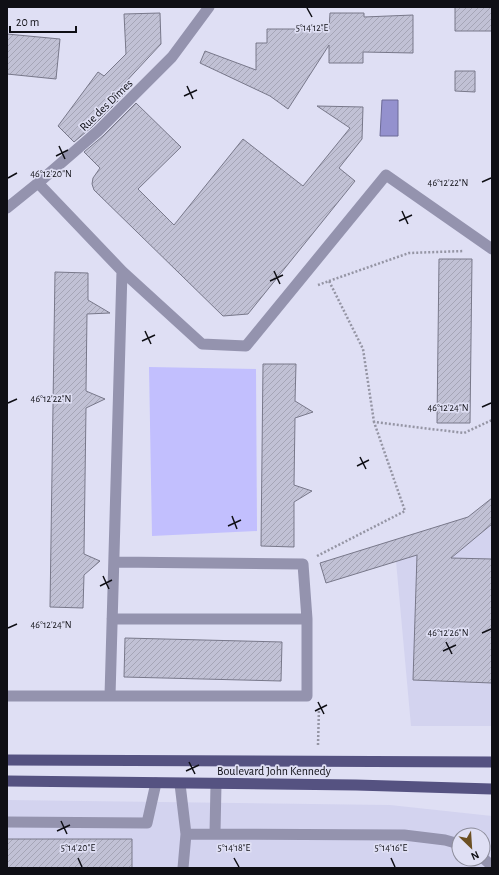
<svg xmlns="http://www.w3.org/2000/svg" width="499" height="875" font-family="'Alegreya Sans',sans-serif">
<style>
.built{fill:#d3d3ef;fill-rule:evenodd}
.park{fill:#c2bffe}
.water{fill:#9491ce;stroke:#6c6a96}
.building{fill:url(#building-hatch);stroke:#78788a}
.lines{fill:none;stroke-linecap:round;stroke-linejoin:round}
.path{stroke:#9595a4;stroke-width:2.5;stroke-dasharray:2 2;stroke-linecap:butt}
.service{stroke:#9493ae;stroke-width:11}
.minor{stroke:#9493ae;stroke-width:11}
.primary{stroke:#555281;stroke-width:11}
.ticks{fill:none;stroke:#0f0f15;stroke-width:1.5}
.labels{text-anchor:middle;stroke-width:3.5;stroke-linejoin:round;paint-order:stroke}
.street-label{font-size:12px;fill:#0f0f15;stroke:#dfdff4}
.ticks-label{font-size:10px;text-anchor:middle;fill:#0f0f15;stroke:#dfdff4;stroke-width:3.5;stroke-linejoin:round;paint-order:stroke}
</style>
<defs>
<pattern id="building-hatch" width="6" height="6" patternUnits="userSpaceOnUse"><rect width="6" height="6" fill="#c1c1d5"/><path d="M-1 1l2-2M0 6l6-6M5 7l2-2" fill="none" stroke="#a5a5b6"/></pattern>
</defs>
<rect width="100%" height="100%" fill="#dfdff4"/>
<path class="built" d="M492 524V726H411L396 561 478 536Z
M7 800 390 805 492 816V868H7ZM459 835H483V859H459Z"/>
<path class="park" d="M149 367 256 369 257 531 152 536Z"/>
<path class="water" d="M382 100H398V136H380Z"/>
<path class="building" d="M455 7H492V31H455Z
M160 13 161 44 121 87 126 93 93 126 74 142 58 126 98 72 104 76 126 54 124 14Z
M330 13H364V17L413 15V53L363 52V63H329V45L288 109 270 96 200 63 205 51 256 70V43H267V29H329Z
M7 34 60 39 56 79 7 74Z
M455 71H475V92L455 91Z
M136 103 181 147 138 189 174 225 243 139 303 186 350 128 317 106 363 107 362 139 339 168 355 181 248 314 223 316 94 190 92 184 93 178 100 168 84 152 103 136Z
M439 259H472L470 423H437Z
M55 272 88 273V300L110 313 87 314 86 391 105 399 86 408 84 554 100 561 84 575 83 608 50 607Z
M263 364H296L295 401 313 412 295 418 294 485 312 491 294 502V547L261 546Z
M492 498V524L451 558 492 559V683L413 680 417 555 326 583 320 563 468 517Z
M125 638 282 642 281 681 124 677Z
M7 839H132V868H7Z"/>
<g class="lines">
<path class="path" d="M329 281 409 253 464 251
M318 285 329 281 363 349 374 422
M317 556 405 511 374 422 464 433 492 420
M318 745 319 708"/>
<path class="service" d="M38 183 122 271C118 413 114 554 110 696H307V619H112
M122 271 202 344 246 346 386 175 492 249
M114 562 303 564 307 619
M7 696H110
M180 784 186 834
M7 822 147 823 156 783
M215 833 216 784
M483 858 492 866
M183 868 186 834 404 835 445 840 459 844"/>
<path class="minor" d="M7 208 38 183 98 131 172 57 209 7"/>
<path class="primary" d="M7 760 492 762
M7 781 356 785 492 789"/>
</g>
<path class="ticks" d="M307 8 312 17M187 86 193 99M184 96 197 90M59 146 65 159M56 156 68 150M8 178 17 173M482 182 491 178M402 211 408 224M399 221 412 215M274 271 280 284M270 281 283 275M145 331 151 344M142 341 155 335M8 403 17 399M482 407 491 403M360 457 366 469M357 466 369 460M232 516 237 529M228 526 241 520M103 576 109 589M100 586 112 580M8 628 17 624M482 633 491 629M446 642 452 654M443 651 456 645M318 702 324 714M315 711 327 705M189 762 195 774M186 771 199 765M61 821 67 834M57 831 70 825M78 858 82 867M234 858 239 867M391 858 395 867"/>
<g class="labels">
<g class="street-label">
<text transform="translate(106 105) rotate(-44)" y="4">Rue des Dîmes</text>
<text x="274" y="775">Boulevard John Kennedy</text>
</g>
</g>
<g class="ticks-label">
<text x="312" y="31">5°14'12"E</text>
<text x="51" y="177">46°12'20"N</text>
<text x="448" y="186">46°12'22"N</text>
<text x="51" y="402">46°12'22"N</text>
<text x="448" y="411">46°12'24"N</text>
<text x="51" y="628">46°12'24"N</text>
<text x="448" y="636">46°12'26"N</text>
<text x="78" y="851">5°14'20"E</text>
<text x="234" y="851">5°14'18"E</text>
<text x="391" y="851">5°14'16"E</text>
</g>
<rect width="499" height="875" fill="none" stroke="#0f0f15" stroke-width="16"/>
<g transform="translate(471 847) rotate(155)"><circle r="19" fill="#dfdff4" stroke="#8c8c9b"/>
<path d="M0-3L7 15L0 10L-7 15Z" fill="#6c5023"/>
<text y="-6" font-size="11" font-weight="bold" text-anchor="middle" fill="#0f0f15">N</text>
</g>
<path d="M10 26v6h66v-6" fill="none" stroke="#0f0f15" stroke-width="2"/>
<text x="16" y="26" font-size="12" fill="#0f0f15" stroke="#dfdff4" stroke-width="3" paint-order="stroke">20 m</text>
</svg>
